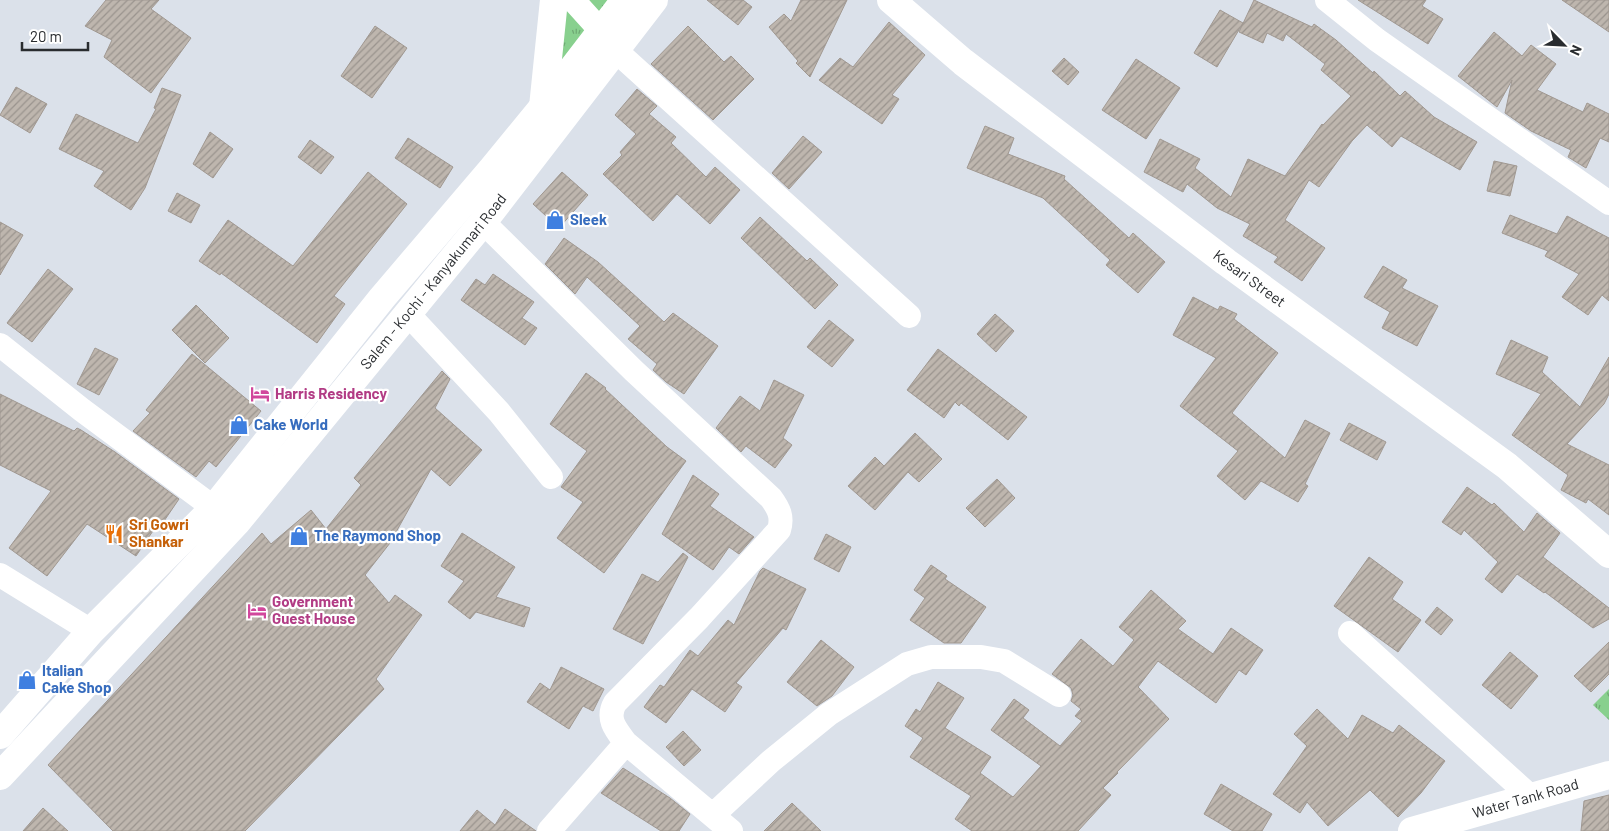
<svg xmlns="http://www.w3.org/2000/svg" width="1609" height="831" font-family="Barlow,sans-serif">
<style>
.grass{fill:url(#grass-tufts)}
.building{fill:url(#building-hatch);stroke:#a09891}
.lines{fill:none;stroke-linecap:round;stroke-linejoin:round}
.minor{stroke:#fff;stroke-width:24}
.tertiary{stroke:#fff;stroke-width:28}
.secondary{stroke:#fff;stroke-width:28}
.trunk{stroke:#fff;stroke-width:28}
.labels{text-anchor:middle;stroke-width:4.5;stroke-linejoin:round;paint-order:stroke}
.shop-label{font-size:15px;font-weight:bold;fill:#366cbe;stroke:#fff;text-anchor:start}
.street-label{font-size:15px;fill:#292c2f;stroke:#fff}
.hotel-label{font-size:15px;font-weight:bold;fill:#b23c85;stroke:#fff;text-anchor:start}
.food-label{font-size:15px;font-weight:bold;fill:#c56008;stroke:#fff;text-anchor:start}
</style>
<defs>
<pattern id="grass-tufts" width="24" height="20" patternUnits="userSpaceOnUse" patternTransform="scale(1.25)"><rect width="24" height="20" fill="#88d08e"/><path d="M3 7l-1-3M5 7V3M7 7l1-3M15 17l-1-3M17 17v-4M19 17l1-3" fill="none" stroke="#6fa974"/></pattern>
<pattern id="building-hatch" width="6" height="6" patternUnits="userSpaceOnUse" patternTransform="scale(1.25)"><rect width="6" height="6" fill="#beb6ae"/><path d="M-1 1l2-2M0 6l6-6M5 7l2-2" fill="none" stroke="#9a948e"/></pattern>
</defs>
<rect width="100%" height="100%" fill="#dbe1ea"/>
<path class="grass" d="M555 0H618L548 93Z
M1609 689V720L1593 705Z"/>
<path class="building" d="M106 0H159L151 9 191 38 151 93 104 57 112 40 85 26Z
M707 0H743L752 7 738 25Z
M801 0H847L810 77 796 63 798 61 769 27 784 14 791 21Z
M1254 0 1312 27 1314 24 1336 40 1373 73 1374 71 1400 96 1405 91 1434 117 1477 142 1460 170 1401 136 1392 147 1367 125 1352 141 1319 187 1309 180 1285 220 1325 248 1302 281 1274 262 1278 257 1243 236 1250 224 1217 208 1187 184 1183 192 1144 172 1160 139 1200 159 1195 168 1231 197 1248 159 1285 176 1322 124 1323 125 1351 96 1321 70 1325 64 1286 34 1283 41 1267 33 1263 43 1239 32Z
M1358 0H1426L1422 6 1443 19 1428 44Z
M1562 0H1609V32Z
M1220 10 1243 23 1217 67 1194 53Z
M889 22 925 55 892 95 899 99 882 124 819 80 840 58 853 67Z
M375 26 407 48 372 98 341 76Z
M688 26 724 62 731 56 754 79 713 120 651 64Z
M1494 32 1522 56 1531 45 1556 64 1537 90 1583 112 1587 103 1609 114V142L1600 138 1586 168 1568 157 1571 150 1531 131 1505 113 1512 80 1497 107 1458 76Z
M1064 58 1079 72 1068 85 1052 71Z
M1136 59 1180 88 1146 139 1102 110Z
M16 87 47 104 30 133 0 115Z
M162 88 181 95 145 188 131 210 94 186 104 171 59 149 76 114 138 143 156 109 154 108Z
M637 89 657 106 649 114 676 137 671 143 706 177 715 167 740 190 710 224 677 194 653 221 603 174 622 155 620 152 636 134 615 115Z
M985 126 1014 138 1008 154 1065 176 1064 179 1129 238 1133 233 1165 262 1138 293 1106 265 1110 260 1043 198 967 168Z
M210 132 233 149 213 178 193 164Z
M803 136 822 152 789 189 772 173Z
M408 138 453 167 440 188 395 158Z
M310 140 334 157 321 174 298 157Z
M1494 161 1517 166 1510 196 1487 191Z
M368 172 407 204 334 296 345 304 317 343 221 273 220 275 199 261 228 220 293 266Z
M562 172 588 195 559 228 533 204Z
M177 193 200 205 191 223 168 211Z
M1510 215 1557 234 1567 216 1609 238V301L1602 295 1588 315 1562 297 1579 274 1545 256 1548 251 1502 233Z
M760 217 807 261 810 258 838 285 815 309 741 238Z
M0 222 23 235 0 275Z
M564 238 598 262 664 322 673 313 718 346 684 394 666 382 653 370 657 364 628 339 640 326 587 277 575 294 545 264Z
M1383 266 1407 280 1402 288 1438 306 1417 346 1382 328 1390 312 1364 297Z
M48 269 73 289 32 342 7 323Z
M493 274 534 302 522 318 537 328 525 345 461 300 476 279 485 285Z
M1193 297 1218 310 1220 306 1237 314 1234 319 1278 353 1232 413 1285 458 1305 420 1330 433 1305 484 1308 486 1298 502 1261 481 1245 500 1217 476 1238 451 1180 406 1216 358 1173 335Z
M196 305 229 338 205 363 172 330Z
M995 314 1014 331 996 352 977 334Z
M829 320 854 340 832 367 807 347Z
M1511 340 1548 357 1542 372 1580 407 1609 357V394L1604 404 1567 444 1609 465V515L1588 499 1586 503 1561 490 1568 475 1512 435 1541 394 1496 374Z
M95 348 118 359 99 395 77 384Z
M938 349 1027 417 1008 440 961 403 959 406 955 402 944 418 907 390Z
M192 354 261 411 216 467 209 461 196 477 133 431 150 413 146 410Z
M442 371 450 379 435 408 482 450 450 486 431 469 390 543 365 575 389 603 395 595 422 615 376 679 384 689 245 831H113L48 765 262 533 271 544 311 510 326 529 361 485 354 478Z
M586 373 606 388 605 389 667 447 686 461 604 573 557 538 583 502 561 487 587 451 550 424Z
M774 380 804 395 783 438 792 445 775 468 746 446 741 452 716 428 740 396 760 411Z
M0 394 74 431 77 428 81 430 115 452 179 499 162 524 159 522 136 556 87 524 47 576 9 548 51 491 0 465Z
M1349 423 1386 442 1377 460 1340 440Z
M915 433 942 459 919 482 908 472 875 510 848 486 875 457 884 466Z
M693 475 719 494 710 506 754 537 739 554 729 547 713 570 662 534Z
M997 479 1015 498 985 527 966 508Z
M1467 487 1492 505 1494 503 1524 532 1537 513 1560 533 1543 557 1609 608V619L1593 628 1545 592 1544 593 1517 574 1502 593 1485 579 1498 562 1464 530 1461 535 1442 522Z
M462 533 515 567 496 597 530 608 524 627 476 612 470 619 448 602 464 581 441 566Z
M826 534 851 547 839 572 814 559Z
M683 553 688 557 643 644 613 629 642 574 658 582Z
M1369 557 1403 582 1392 599 1421 620 1398 652 1334 606Z
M931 565 947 576 945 579 986 607 961 643H944L910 620 925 598 914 590Z
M763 568 806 589 786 630 783 628 736 683 742 687 725 712 692 689 666 723 644 707 660 685 664 687 690 650 698 656 728 620 734 625 760 571Z
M1151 590 1186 621 1178 629 1213 654 1231 628 1263 650 1246 675 1239 670 1216 703 1158 661 1138 687 1169 719 1117 772 1118 773 1103 788 1111 795 1078 831H972L955 819 971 796 910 757 923 738 905 726 916 709 920 712 938 682 964 698 945 728 991 757 980 773 1013 797 1041 766 991 730 1014 699 1029 710 1023 718 1060 746 1082 721 1075 716 1081 709 1071 701 1073 695 1071 688 1052 674 1081 639 1113 666 1134 640 1119 627Z
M1437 607 1453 620 1441 635 1425 622Z
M821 640 854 667 832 696 817 706 787 682Z
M1609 642V674L1591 692 1574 676Z
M1510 652 1538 676 1511 709 1482 685Z
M561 667 604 689 593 711 583 706 569 729 527 702 540 683 550 690Z
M1317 709 1348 739 1362 715 1393 733 1399 725 1445 761 1421 793 1398 817 1370 790 1328 826 1307 802 1300 813 1273 794 1307 746 1294 734Z
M683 731 701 750 684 766 666 747Z
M623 768 670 798 690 814 679 831H661L601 793Z
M1221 784 1272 814 1262 831H1233L1204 814Z
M1609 795V831H1581L1584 801Z
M792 803 821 831H764Z
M43 808 68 831H23Z
M505 809 536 831H460L477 810 495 825Z"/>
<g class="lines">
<path class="minor" d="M573 0 601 31 615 50 909 316
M1327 0 1377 40 1609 203
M483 222 634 371 771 498C779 509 783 517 779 530L699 618 615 703C606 719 616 730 626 743L731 831
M408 314 499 412 551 477
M0 345 82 410 214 508
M0 575 91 631
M1350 633 1531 797
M713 815 771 761 829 714 907 664 931 657H981L1004 661 1059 695
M549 831 626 743"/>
<g class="tertiary">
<path id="s1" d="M891 0 963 62 1226 262 1507 466 1609 554"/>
<path id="s2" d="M1412 831 1609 775"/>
</g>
<path class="secondary" d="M552 114 543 107 554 0"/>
<g class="trunk">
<path d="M0 735 91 631 214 508 382 298 492 169 543 107 625 0"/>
<path id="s3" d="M0 776 236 523 483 222 654 0"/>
</g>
</g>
<defs>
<g id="shop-bare" transform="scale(1.5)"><path d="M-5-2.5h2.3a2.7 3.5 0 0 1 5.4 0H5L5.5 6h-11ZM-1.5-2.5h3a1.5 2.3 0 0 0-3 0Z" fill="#3f7fe0" stroke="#fff" stroke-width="2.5" paint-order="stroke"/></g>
<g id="hotel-bare" transform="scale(1.5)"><path d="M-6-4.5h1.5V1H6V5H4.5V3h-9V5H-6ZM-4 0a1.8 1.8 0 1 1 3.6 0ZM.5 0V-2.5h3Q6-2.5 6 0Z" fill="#d1479c" stroke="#fff" stroke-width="2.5" paint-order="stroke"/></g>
<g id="restaurant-bare" transform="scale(1.5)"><path d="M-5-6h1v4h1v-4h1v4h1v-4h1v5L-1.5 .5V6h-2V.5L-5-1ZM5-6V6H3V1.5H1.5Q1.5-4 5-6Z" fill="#e8710a" stroke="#fff" stroke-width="2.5" paint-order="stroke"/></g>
</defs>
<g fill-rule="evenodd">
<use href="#shop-bare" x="555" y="220"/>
<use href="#hotel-bare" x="260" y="394"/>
<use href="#shop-bare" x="239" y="425"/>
<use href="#restaurant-bare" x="114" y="534"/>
<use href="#shop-bare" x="299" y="536"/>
<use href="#hotel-bare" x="257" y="611"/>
<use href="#shop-bare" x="27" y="680"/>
</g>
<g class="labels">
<g class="shop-label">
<text x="570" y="225">Sleek</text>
<text x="254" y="430">Cake World</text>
<text x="314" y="541">The Raymond Shop</text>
<text x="42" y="676">Italian<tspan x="42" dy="17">Cake Shop</tspan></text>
</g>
<g class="street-label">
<text dy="5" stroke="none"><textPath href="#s1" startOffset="454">Kesari Street</textPath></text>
<text dy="5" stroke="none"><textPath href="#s3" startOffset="658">Salem - Kochi - Kanyakumari Road</textPath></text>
<text dy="5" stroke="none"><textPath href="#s2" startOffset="118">Water Tank Road</textPath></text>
</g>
<g class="hotel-label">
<text x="275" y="399">Harris Residency</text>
<text x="272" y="607">Government<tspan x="272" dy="17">Guest House</tspan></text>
</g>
<g class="food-label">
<text x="129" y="530">Sri Gowri<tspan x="129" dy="17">Shankar</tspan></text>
</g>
</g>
<g transform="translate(1564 45) rotate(114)" stroke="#ffffff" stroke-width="4" paint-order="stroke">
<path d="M0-4L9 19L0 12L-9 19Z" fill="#292c2f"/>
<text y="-8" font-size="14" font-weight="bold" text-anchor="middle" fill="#292c2f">N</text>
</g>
<path d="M22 42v8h66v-8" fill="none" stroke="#292c2f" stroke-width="2.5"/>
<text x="30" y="42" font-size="15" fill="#292c2f" stroke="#ffffff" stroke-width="4" paint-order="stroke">20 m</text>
</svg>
